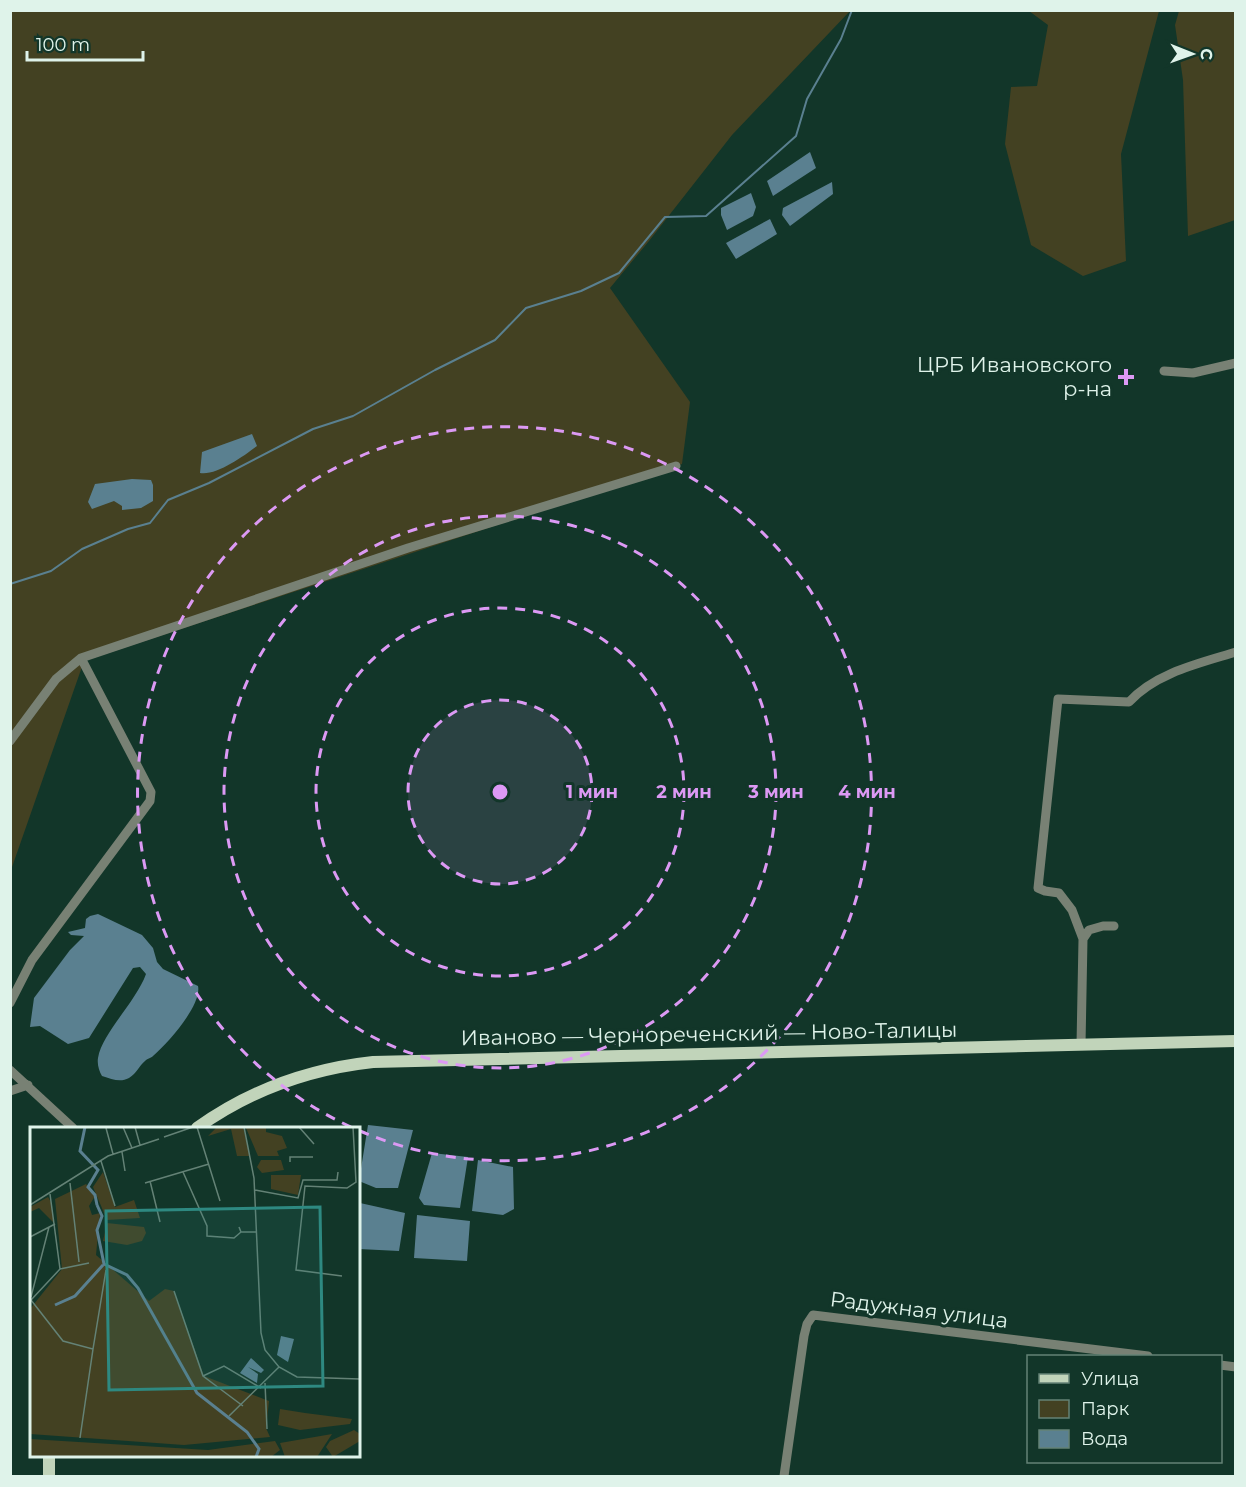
<svg xmlns="http://www.w3.org/2000/svg" width="1246" height="1487" font-family="Montserrat,sans-serif">
<style>
.green{fill:#434122}
.water{fill:#5a8090}
.lines{fill:none;stroke-linecap:round;stroke-linejoin:round}
.stream{stroke:#5a8090;stroke-width:2}
.minor{stroke:#788174;stroke-width:9}
.major{stroke:#c1d4ba;stroke-width:12}
.ring{fill:none;stroke:#dc99f4;stroke-width:3;stroke-dasharray:10 8}
.poi-dot{fill:#dc99f4;stroke:#123629;stroke-width:2}
.labels{text-anchor:middle;stroke-width:6;stroke-linejoin:round;paint-order:stroke}
.poi-label{font-size:21px;fill:#dff3ea;stroke:#123629;text-anchor:end}
.street-label{font-size:21px;fill:#dff3ea;stroke:#123629}
.inset-river{fill:none;stroke:#5a8090;stroke-width:3}
.inset-road{fill:none;stroke:#648276;stroke-width:1.5}
.view{fill:#2e8981;fill-opacity:0.15;stroke:#2e8981;stroke-width:3}
.inset-edge{fill:none;stroke:#dff3ea;stroke-width:3}
.centre{fill:#dc99f4;stroke:#123629;stroke-width:3}
.ring-label{font-size:18px;text-anchor:middle;font-weight:bold;fill:#dc99f4;stroke:#123629;stroke-width:6;stroke-linejoin:round;paint-order:stroke}
</style>
<rect width="100%" height="100%" fill="#123629"/>
<path class="green" d="M11 11H850L732 135 649 241 610 288 690 402 682 464 84 661 11 870Z
M1029 11H1159L1121 154 1126 261 1083 276 1031 245 1005 144 1011 87 1037 86 1048 25Z
M1179 11H1236L1235 220 1188 236 1183 80 1175 25Z"/>
<path class="water" d="M810 152 816 168 773 196 767 181Z
M832 182 833 194 790 226 782 215 783 208Z
M751 193 756 207 753 216 727 230 721 215V208Z
M770 219 777 234 736 259 726 243Z
M252 434 257 446C244 456 216 476 200 473L202 452Z
M132 479 151 480 153 485V501L141 508 122 510V506L114 501 92 509 88 502 95 484Z
M98 914 142 935 153 948 157 962 163 969 198 986C202 1005 168 1043 153 1056 151 1058 148 1058 145 1061 139 1066 137 1073 129 1078 120 1083 112 1079 102 1076 99 1071 97 1064 98 1058 102 1033 136 1002 146 974L140 967 133 968 89 1038 68 1044 40 1026 30 1027 34 998 70 950 84 936 71 935 68 932 85 928 86 919 90 916Z
M368 1125 413 1130 398 1188H376L359 1181Z
M432 1153 468 1157 460 1208 424 1205 419 1198Z
M478 1160 513 1167 514 1209 503 1215 472 1211Z
M360 1203 405 1213 399 1251 359 1249 358 1210Z
M417 1215 470 1221 467 1261 414 1258Z"/>
<g class="lines">
<path class="stream" d="M10 584 51 571 82 549 128 529 150 523 168 500 209 483 313 429 353 416 435 370 495 340 526 308 581 291 619 273 665 217 706 216 796 136 807 99 841 39 852 10"/>
<path class="minor" d="M1164 371 1193 373 1236 363
M10 741 56 679 81 658 408 548 676 466
M1083 939 1072 910 1059 893 1045 891 1038 888 1058 699 1129 702C1155 673 1200 663 1236 652
M10 1003 32 960 150 801 151 792 81 658
M1081 1045 1083 939 1089 930 1103 926H1114
M10 1070 73 1128
M10 1091 28 1085
M1220 1365 1236 1367
M784 1476 804 1336 807 1324 813 1315 1148 1356"/>
<path class="major" d="M197 1128C250 1090 309 1069 373 1062L1236 1041
M49 1476V1456"/>
</g>
<circle cx="500" cy="792" r="92" fill="#dc99f4" fill-opacity=".12"/>
<g class="ring">
<circle cx="500" cy="792" r="92"/>
<circle cx="500" cy="792" r="184"/>
<circle cx="500" cy="792" r="276"/>
<path d="M351 1127A367 367 0 1 1 360 1131"/>
</g>
<path class="poi-dot" d="M1123 368h6v6h6v6h-6v6h-6v-6h-6v-6h6z"/>
<g class="labels">
<g class="poi-label">
<text x="1112" y="372">ЦРБ Ивановского<tspan x="1112" dy="24">р-на</tspan></text>
</g>
<g class="street-label">
<text transform="translate(709 1034) rotate(-1)" y="7">Иваново — Чернореченский — Ново-Талицы</text>
<text transform="translate(919 1310) rotate(7)" y="7">Радужная улица</text>
</g>
</g>
<g transform="translate(30 1127)">
<rect width="330" height="330" fill="#123629"/>
<path d="M187 0H213L220 29H207L201 2 178 9ZM236 0V5L252 9 257 21 247 24 249 29H228L216 1ZM231 33H251L254 43 232 46 227 40ZM73 45 85 80 104 73 110 91 77 93 63 60ZM241 48H271L268 68 241 62ZM56 57 65 69 59 79 62 88 70 86 66 128 119 174 135 162 144 164 174 249 239 274 236 301 240 310 154 318 0 307V182L32 142 25 72ZM18 70 21 75 24 96 9 81 0 85V80ZM77 96 114 100 116 106 112 114 97 118 73 114ZM250 282 275 286 322 292 320 297 270 303 248 298ZM324 303 330 307V314L303 330 296 320 300 314ZM302 307 287 330H255L250 316ZM0 312 178 323 245 314 250 323 241 330 1 329Z" fill="#434122"/>
<path d="M251 209 264 212 258 235 247 228ZM221 231 234 243 231 246 218 240 228 247 227 256 210 246Z" fill="#5a8090"/>
<path class="inset-river" d="M55 0 50 24 68 43 58 60 65 68 67 78M67 78 72 89 67 103 74 137 97 148 108 161 167 266 217 305 229 322 226 330M25 178 45 169 73 138"/>
<path class="inset-road" d="M93 0 102 21M105 0 110 18M167 0 190 74M214 0 224 51 231 206 235 223 249 240 267 250 330 252M269 0 284 17M76 1 83 27M134 10 163 0M92 25 95 44M71 34 85 79M260 35V30H283M153 45 177 99V109L204 111 211 105M120 54 130 95M40 56 49 135M115 56 179 37M225 63 268 71 273 53H307L308 45M20 67 30 142 1 173 33 214 63 222 50 311M0 78 78 29 129 12M209 100 211 105H226M0 110 25 97M30 142 59 136M312 149 266 143 275 59 317 61 326 55 323 0M144 164 173 249 213 279M1 170 19 100M63 222 76 143M173 249 194 239 231 261M235 256 237 302M199 289 249 240"/>
<path class="view" d="M290 80 293 259 79 263 76 84Z"/>
<rect width="330" height="330" class="inset-edge"/>
</g>
<circle cx="500" cy="792" r="9" class="centre"/>
<g class="ring-label">
<text x="592" y="798">1 мин</text>
<text x="684" y="798">2 мин</text>
<text x="776" y="798">3 мин</text>
<text x="867" y="798">4 мин</text>
</g>
<rect width="1246" height="1487" fill="none" stroke="#dff3ea" stroke-width="24"/>
<rect x="1027" y="1355" width="195" height="108" fill="#123629" stroke="#648276" stroke-width="1.5"/>
<rect x="1039" y="1374" width="30" height="9" fill="#c1d4ba" stroke="#648276" stroke-width="1.5"/>
<text x="1081" y="1385" font-size="18" fill="#dff3ea">Улица</text>
<rect x="1039" y="1400" width="30" height="18" fill="#434122" stroke="#648276" stroke-width="1.5"/>
<text x="1081" y="1415" font-size="18" fill="#dff3ea">Парк</text>
<rect x="1039" y="1430" width="30" height="18" fill="#5a8090" stroke="#648276" stroke-width="1.5"/>
<text x="1081" y="1445" font-size="18" fill="#dff3ea">Вода</text>
<g transform="translate(1192 54) rotate(91)" stroke="#123629" stroke-width="4.5" paint-order="stroke">
<path d="M0-4.5L10 22L0 15L-10 22Z" fill="#dff3ea"/>
<text y="-9" font-size="16" font-weight="bold" text-anchor="middle" fill="#dff3ea">С</text>
</g>
<path d="M27 51v9h116v-9" fill="none" stroke="#dff3ea" stroke-width="3"/>
<text x="36" y="51" font-size="18" fill="#dff3ea" stroke="#123629" stroke-width="4.5" paint-order="stroke">100 m</text>
</svg>
